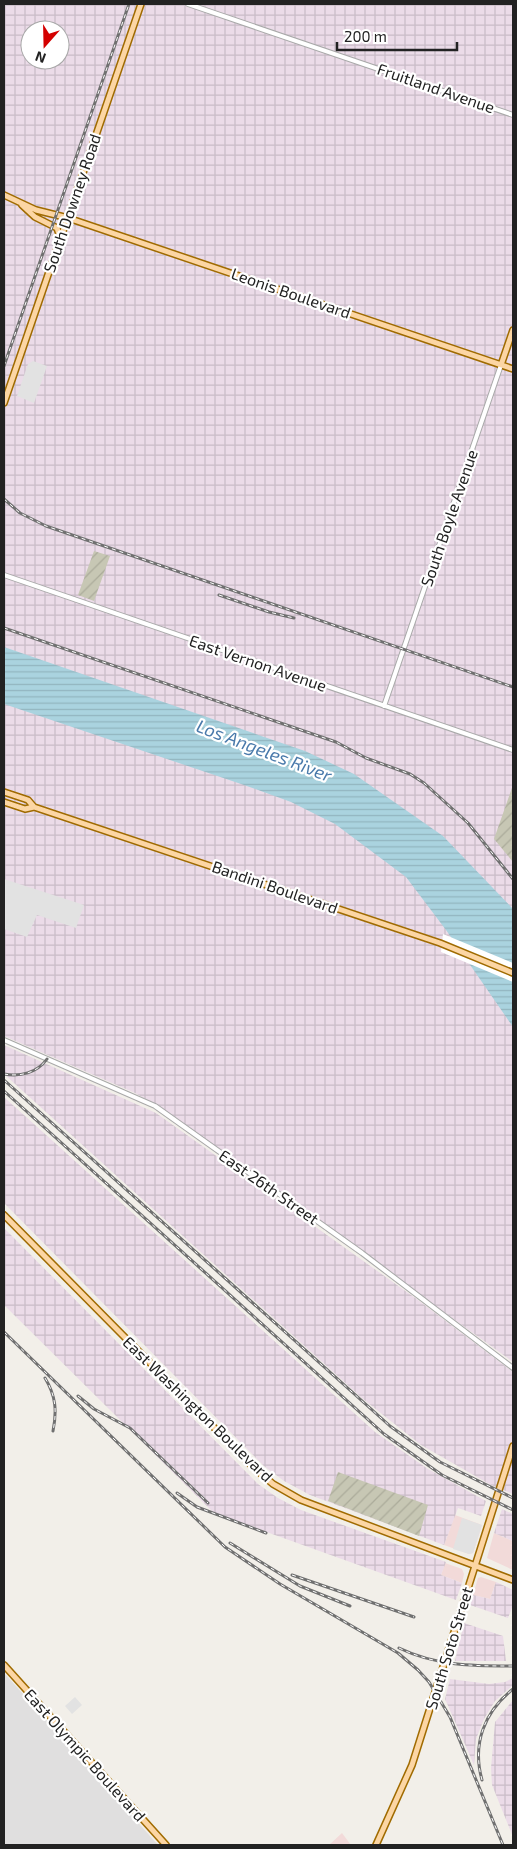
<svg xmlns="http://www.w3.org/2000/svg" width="517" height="1849" font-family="'Exo 2',sans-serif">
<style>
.residential{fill:#e0dfdf}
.commercial{fill:#f2dad9}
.industrial{fill:url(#industrial-grid);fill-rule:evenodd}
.construction{fill:url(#construction-furrows)}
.parking{fill:#e2e2e2}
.water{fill:url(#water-rules)}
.pier{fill:#fff}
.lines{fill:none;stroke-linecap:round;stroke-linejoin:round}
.minor-casing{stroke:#a9a9a9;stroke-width:6}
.major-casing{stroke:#a06b00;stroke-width:8}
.minor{stroke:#fff;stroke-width:4}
.major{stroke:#fcd6a4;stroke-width:5}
.rail-casing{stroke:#707070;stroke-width:3}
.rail{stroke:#fff;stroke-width:1;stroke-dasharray:4;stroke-linecap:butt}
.labels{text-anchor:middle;stroke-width:4.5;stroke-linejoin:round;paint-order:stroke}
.street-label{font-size:16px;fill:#222;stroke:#fff}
.water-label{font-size:18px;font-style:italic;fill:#4a7aab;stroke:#fff}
</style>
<defs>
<pattern id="industrial-grid" width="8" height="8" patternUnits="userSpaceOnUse" patternTransform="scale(1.25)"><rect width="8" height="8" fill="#ebdbe8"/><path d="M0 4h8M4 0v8" fill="none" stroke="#c9bcc7"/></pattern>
<pattern id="construction-furrows" width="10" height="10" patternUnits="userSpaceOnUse" patternTransform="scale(1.25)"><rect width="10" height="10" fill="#c7c7b4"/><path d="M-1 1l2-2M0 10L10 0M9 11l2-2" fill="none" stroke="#abab9a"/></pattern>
<pattern id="water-rules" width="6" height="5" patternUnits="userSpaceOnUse" patternTransform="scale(1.25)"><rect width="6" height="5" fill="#aad3df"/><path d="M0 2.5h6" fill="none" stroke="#92b5bf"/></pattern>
</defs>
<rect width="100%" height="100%" fill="#f2efe9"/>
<path class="residential" d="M4 1673 32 1704 158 1845H4Z"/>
<path class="commercial" d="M455 1515 482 1525 473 1553 469 1554 444 1545Z
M494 1533 513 1541V1570L487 1558Z
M445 1563 462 1569 464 1574 462 1583 441 1575Z
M481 1577 496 1582 490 1599 473 1595 478 1578Z
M342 1833 351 1845H329Z"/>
<path class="industrial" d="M4 4H513V1362L161 1108 135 1093 4 1036ZM30 30H60V60H30Z
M4 1045 156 1113 418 1300 513 1372V1494L491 1485 421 1445 363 1399 4 1074Z
M4 1097 375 1432 428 1469 486 1501 481 1516 458 1508 444 1545 310 1495 284 1481 264 1466 4 1203Z
M4 1228 258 1484 278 1498 301 1510 446 1562 441 1575 462 1583 456 1600 214 1513 4 1305Z
M502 1509 513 1514V1541L494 1533Z
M496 1582 513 1590V1605L508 1618 470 1605 473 1595 490 1599Z
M464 1623 503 1636 506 1661H455Z
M513 1678V1685L495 1701 484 1719 476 1739 474 1765 445 1699 450 1679 489 1684 505 1682Z
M513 1700V1837L492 1785 491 1768 495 1722Z"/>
<path class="construction" d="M94 551 110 556 94 601 78 595Z
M513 785V862L494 839Z
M338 1472 428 1505 419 1536 328 1501Z"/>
<path class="parking" d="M33 361 47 366 34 403 17 396 28 364Z
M4 879 84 905 76 928 37 915 27 937 4 929Z
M462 1518 482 1525 473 1553 469 1554 453 1549Z
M75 1697 82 1705 72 1714 65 1706Z"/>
<path class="water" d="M4 647 305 751 354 774 443 836 513 909V1027L446 930 406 877 335 824 291 802 244 785 4 704Z"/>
<path class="pier" d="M443 934 513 963V982L441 952Z"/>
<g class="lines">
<g class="minor-casing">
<path id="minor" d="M188 4 513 115
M4 575 513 750
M384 706 501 365
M4 1040 155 1106 362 1253 513 1368"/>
</g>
<g class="major-casing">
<path id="major" d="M4 195 36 210 68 218 513 369
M22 205 35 217 57 228 60 237
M501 365 513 330
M4 403 141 4
M4 792 28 800 34 807 440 943 513 973
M4 802 25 809 34 807
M4 1215 253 1467 273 1484 301 1500 513 1580
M4 1665 166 1845
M376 1845 412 1765 513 1446"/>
</g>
<use href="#minor" class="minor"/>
<use href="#major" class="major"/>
<g class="rail-casing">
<path id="rail" d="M4 366 129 4
M4 499 20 513 46 526 513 687
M219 595 269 612 294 618
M4 628 336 742 366 758 410 774 424 783 468 823 513 879
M4 1074C20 1077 37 1073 47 1059
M4 1080 390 1426 440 1462 513 1498
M4 1091 384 1434 442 1475 513 1510
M4 1332 225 1547 280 1584 398 1653 418 1670 429 1682 450 1717 503 1845
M45 1378C56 1396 57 1411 53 1431
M78 1396 94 1409 130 1428 208 1503
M177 1493 197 1507 266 1533
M230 1543 300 1586 350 1606
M292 1575 414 1617
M399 1648C436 1666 473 1666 513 1666
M482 1780C472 1744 484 1712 513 1689"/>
</g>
<use href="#rail" class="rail"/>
</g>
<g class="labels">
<g class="street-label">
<text transform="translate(436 88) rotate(19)" y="6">Fruitland Avenue</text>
<text transform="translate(72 203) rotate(-71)" y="6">South Downey Road</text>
<text transform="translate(291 293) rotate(19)" y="6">Leonis Boulevard</text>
<text transform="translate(449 518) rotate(-71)" y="6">South Boyle Avenue</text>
<text transform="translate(258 663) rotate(19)" y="6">East Vernon Avenue</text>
<text transform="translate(275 887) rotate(19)" y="6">Bandini Boulevard</text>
<text transform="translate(269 1187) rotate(35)" y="6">East 26th Street</text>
<text transform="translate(198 1409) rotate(44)" y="6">East Washington Boulevard</text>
<text transform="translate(449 1648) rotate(-73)" y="6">South Soto Street</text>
<text transform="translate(85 1755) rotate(48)" y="6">East Olympic Boulevard</text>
</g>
<g class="water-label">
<text transform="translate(264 751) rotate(21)" y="6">Los Angeles River</text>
</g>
</g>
<rect width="517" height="1849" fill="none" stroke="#222222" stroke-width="10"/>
<g transform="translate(45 45) rotate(200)"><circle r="24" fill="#ffffff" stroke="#a7a7a7"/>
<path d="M0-4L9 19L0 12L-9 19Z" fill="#d40000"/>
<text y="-8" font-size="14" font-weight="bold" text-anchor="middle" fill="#222222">N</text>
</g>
<path d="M337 42v8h120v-8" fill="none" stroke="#222222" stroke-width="2.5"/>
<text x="344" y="42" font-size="15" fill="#222222" stroke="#ffffff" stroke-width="4" paint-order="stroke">200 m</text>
</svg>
